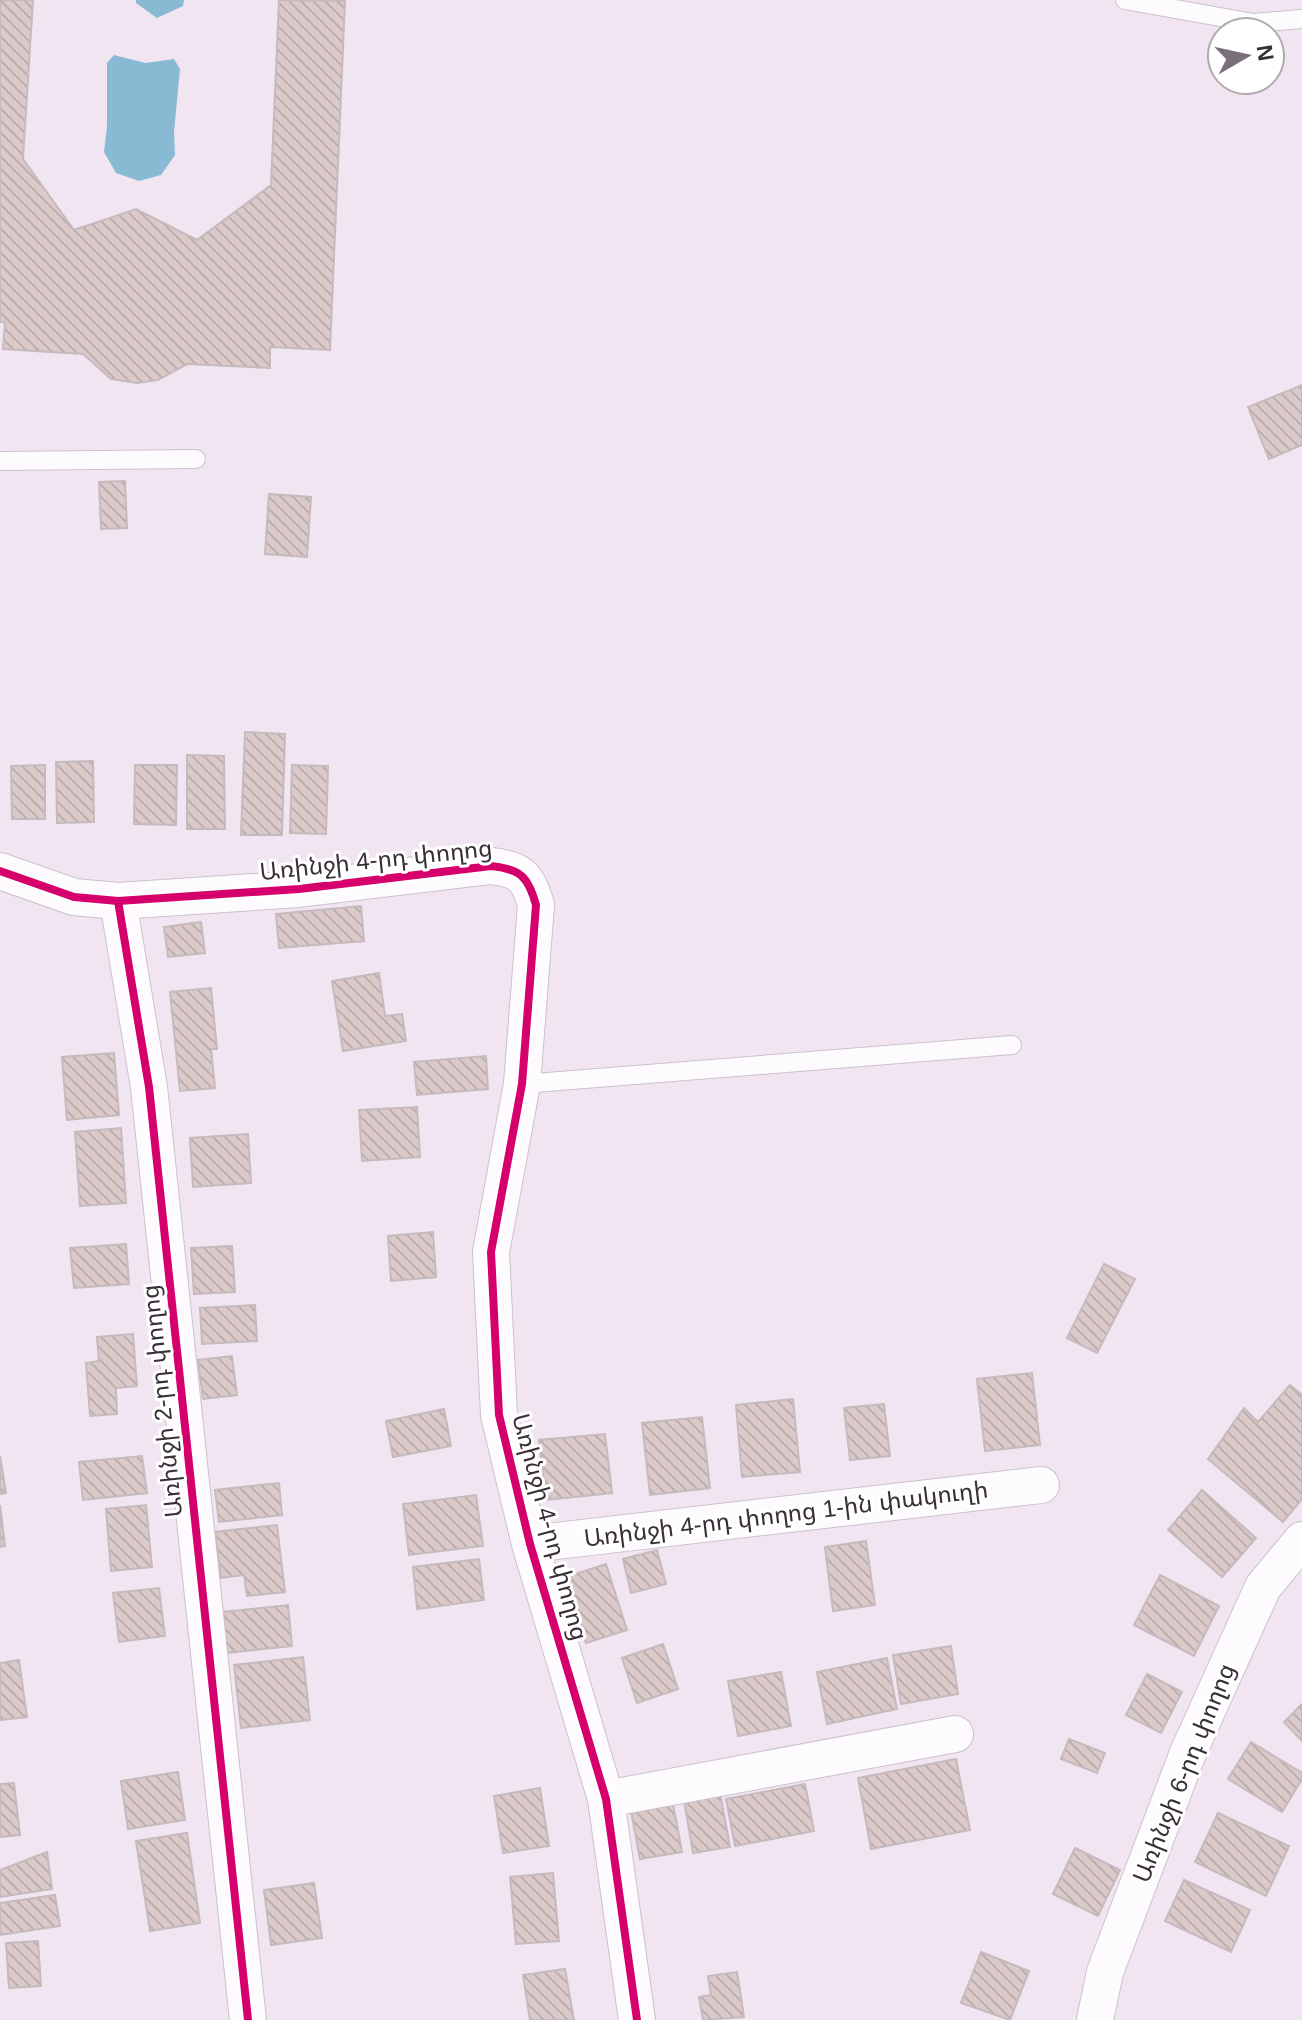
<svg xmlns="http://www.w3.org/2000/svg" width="1302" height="2020" font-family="Helvetica,'Noto Sans Armenian',sans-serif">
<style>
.water{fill:#89bad3}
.building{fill:url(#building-back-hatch);stroke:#c5babd;stroke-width:2}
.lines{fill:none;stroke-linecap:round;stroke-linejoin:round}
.service-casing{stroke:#cbc2cb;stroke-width:20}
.minor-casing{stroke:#cbc2cb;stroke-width:38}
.service{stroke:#fdfbfd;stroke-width:18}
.minor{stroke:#fdfbfd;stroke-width:36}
.cycleway-casing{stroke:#fff;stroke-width:13}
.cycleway{stroke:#d6006c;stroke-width:8}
.labels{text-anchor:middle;stroke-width:6;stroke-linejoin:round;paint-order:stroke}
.street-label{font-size:24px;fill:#382f38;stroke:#fff}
</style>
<defs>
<pattern id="building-back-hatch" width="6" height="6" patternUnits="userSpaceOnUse" patternTransform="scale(2)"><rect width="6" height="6" fill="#dccaca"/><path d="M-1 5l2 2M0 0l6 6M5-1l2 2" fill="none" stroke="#beaeae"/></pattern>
</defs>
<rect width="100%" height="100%" fill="#f1e5f1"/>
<path class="water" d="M136 0H184L183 6 157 18 136 3Z
M114 55 145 63 174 59 180 69 174 132 175 155 161 175 139 181 116 173 104 152 107 126V63Z"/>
<path class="building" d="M0 0H33L23 159 74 230 136 209 197 240 271 185 279 0 345 1 330 350 270 347V368L187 364 158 380 137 383 111 379 83 354 3 349 5 322H0Z
M1302 385V445L1269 459 1248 407Z
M125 481 127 528 101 529 99 482Z
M269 494 311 497 307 557 265 554Z
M245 732 285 734 282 835H241Z
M187 755 224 756 225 829H187Z
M93 761 94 822 57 823 56 762Z
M45 765V819H12L11 766Z
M135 765H177L176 825 134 824Z
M292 765 328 766 326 834 290 833Z
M361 906 364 941 279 948 276 914Z
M201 922 205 953 168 957 164 927Z
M379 973 385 1016 402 1014 406 1041 343 1051 332 981Z
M211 988 217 1049H211L215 1088 180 1091 170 992Z
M114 1053 119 1115 67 1120 62 1057Z
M486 1056 488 1089 417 1095 414 1062Z
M417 1107 420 1157 362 1161 359 1110Z
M121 1128 126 1203 80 1206 75 1132Z
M248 1134 251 1183 193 1187 190 1138Z
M433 1232 436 1277 391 1281 388 1236Z
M126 1244 129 1284 74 1288 70 1248Z
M232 1246 235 1292 194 1294 191 1248Z
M1104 1264 1135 1279 1097 1353 1067 1338Z
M255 1305 257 1341 202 1344 200 1308Z
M133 1334 137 1386 116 1388 117 1414 90 1416 86 1363 99 1361 97 1337Z
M232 1356 237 1395 203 1399 198 1360Z
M1032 1373 1040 1445 985 1451 977 1379Z
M1290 1385 1302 1395V1499L1283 1522 1208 1459 1244 1408 1258 1422Z
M793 1399 800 1472 742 1477 736 1405Z
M884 1404 890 1456 850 1460 844 1408Z
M444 1409 451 1446 393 1457 386 1421Z
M702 1417 710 1488 650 1495 642 1423Z
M605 1434 612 1493 546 1500 539 1440Z
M0 1456 6 1493 0 1494Z
M142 1456 147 1493 83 1500 79 1462Z
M279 1483 282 1515 219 1522 215 1490Z
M1202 1490 1256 1538 1222 1577 1168 1530Z
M476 1495 483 1546 409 1555 403 1504Z
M0 1505 5 1546 0 1547Z
M146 1505 152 1567 111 1571 106 1509Z
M277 1525 285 1592 247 1596 244 1575 221 1578 215 1532Z
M866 1541 875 1605 833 1611 825 1547Z
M657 1550 666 1584 631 1593 623 1559Z
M479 1559 484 1600 417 1609 413 1567Z
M606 1564 627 1630 586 1643 564 1578Z
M1160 1575 1219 1606 1194 1656 1134 1625Z
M159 1588 165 1636 119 1642 113 1593Z
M288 1605 292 1646 227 1653 223 1612Z
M663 1644 678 1689 637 1703 622 1658Z
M951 1646 958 1694 901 1704 893 1655Z
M303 1657 310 1720 241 1728 234 1665Z
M887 1658 897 1709 827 1724 817 1672Z
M19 1660 27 1717 0 1720V1663Z
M781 1672 791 1726 738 1736 728 1681Z
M1147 1674 1182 1692 1161 1733 1126 1715Z
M1302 1704V1741L1284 1722Z
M1069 1739 1105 1753 1097 1773 1061 1759Z
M1251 1742 1302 1773V1779L1282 1812 1228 1779Z
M956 1759 970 1830 871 1849 858 1778Z
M178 1772 185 1820 128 1829 121 1781Z
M14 1783 20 1835 0 1837V1784Z
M805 1784 814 1831 735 1846 726 1799Z
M540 1788 549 1846 503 1853 494 1796Z
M720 1793 730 1847 693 1853 684 1800Z
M673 1804 682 1852 640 1859 631 1811Z
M1218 1813 1289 1846 1266 1896 1195 1862Z
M187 1833 200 1923 150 1931 136 1841Z
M1075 1848 1120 1870 1098 1916 1053 1894Z
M47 1852 52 1889 0 1897V1870Z
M553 1873 559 1941 516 1944 510 1877Z
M1184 1880 1250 1910 1231 1952 1165 1921Z
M314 1883 322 1938 271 1945 264 1890Z
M55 1895 60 1926 0 1935V1903Z
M38 1941 41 1986 9 1988 6 1943Z
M981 1952 1029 1971 1010 2020 961 2003Z
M565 1969 574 2020H530L523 1975Z
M737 1972 744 2017 703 2020 699 1997 711 1995 708 1976Z"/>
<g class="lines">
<g class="service-casing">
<path id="service" d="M1125 0 1253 23 1302 19
M0 461 196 459
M522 1084 1012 1045"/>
</g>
<g class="minor-casing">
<path id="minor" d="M0 871 74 897 118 901 149 1087 248 2020
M118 901 299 889 491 866C520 869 528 876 536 905L522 1084 491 1252 499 1415 530 1544 606 1799 637 2020
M530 1544 1041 1485
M606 1799 955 1734
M1095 2020 1105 1972 1188 1753 1263 1587 1302 1540"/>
</g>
<use href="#service" class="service"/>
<use href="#minor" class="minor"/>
<g class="cycleway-casing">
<path id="cycleway" d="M0 871 74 897 118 901 149 1087 248 2020
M118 901 299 889 491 866C520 869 528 876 536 905L522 1084 491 1252 499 1415 530 1544 606 1799 637 2020"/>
</g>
<use href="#cycleway" class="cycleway"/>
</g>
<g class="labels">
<g class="street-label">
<text transform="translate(376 860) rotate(-6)" y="8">Առինջի 4-րդ փողոց</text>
<text transform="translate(162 1401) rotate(-96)" y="8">Առինջի 2-րդ փողոց</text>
<text transform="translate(786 1514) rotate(-7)" y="8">Առինջի 4-րդ փողոց 1-ին փակուղի</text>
<text transform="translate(550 1527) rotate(75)" y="8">Առինջի 4-րդ փողոց</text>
<text transform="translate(1184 1773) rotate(-68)" y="8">Առինջի 6-րդ փողոց</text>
</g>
</g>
<g transform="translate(1246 56) rotate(81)"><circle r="38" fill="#ffffff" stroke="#afacaf" stroke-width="2"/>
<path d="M0-6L14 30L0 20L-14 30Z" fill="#796f79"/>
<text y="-12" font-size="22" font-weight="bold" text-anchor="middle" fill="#382f38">N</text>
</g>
</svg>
